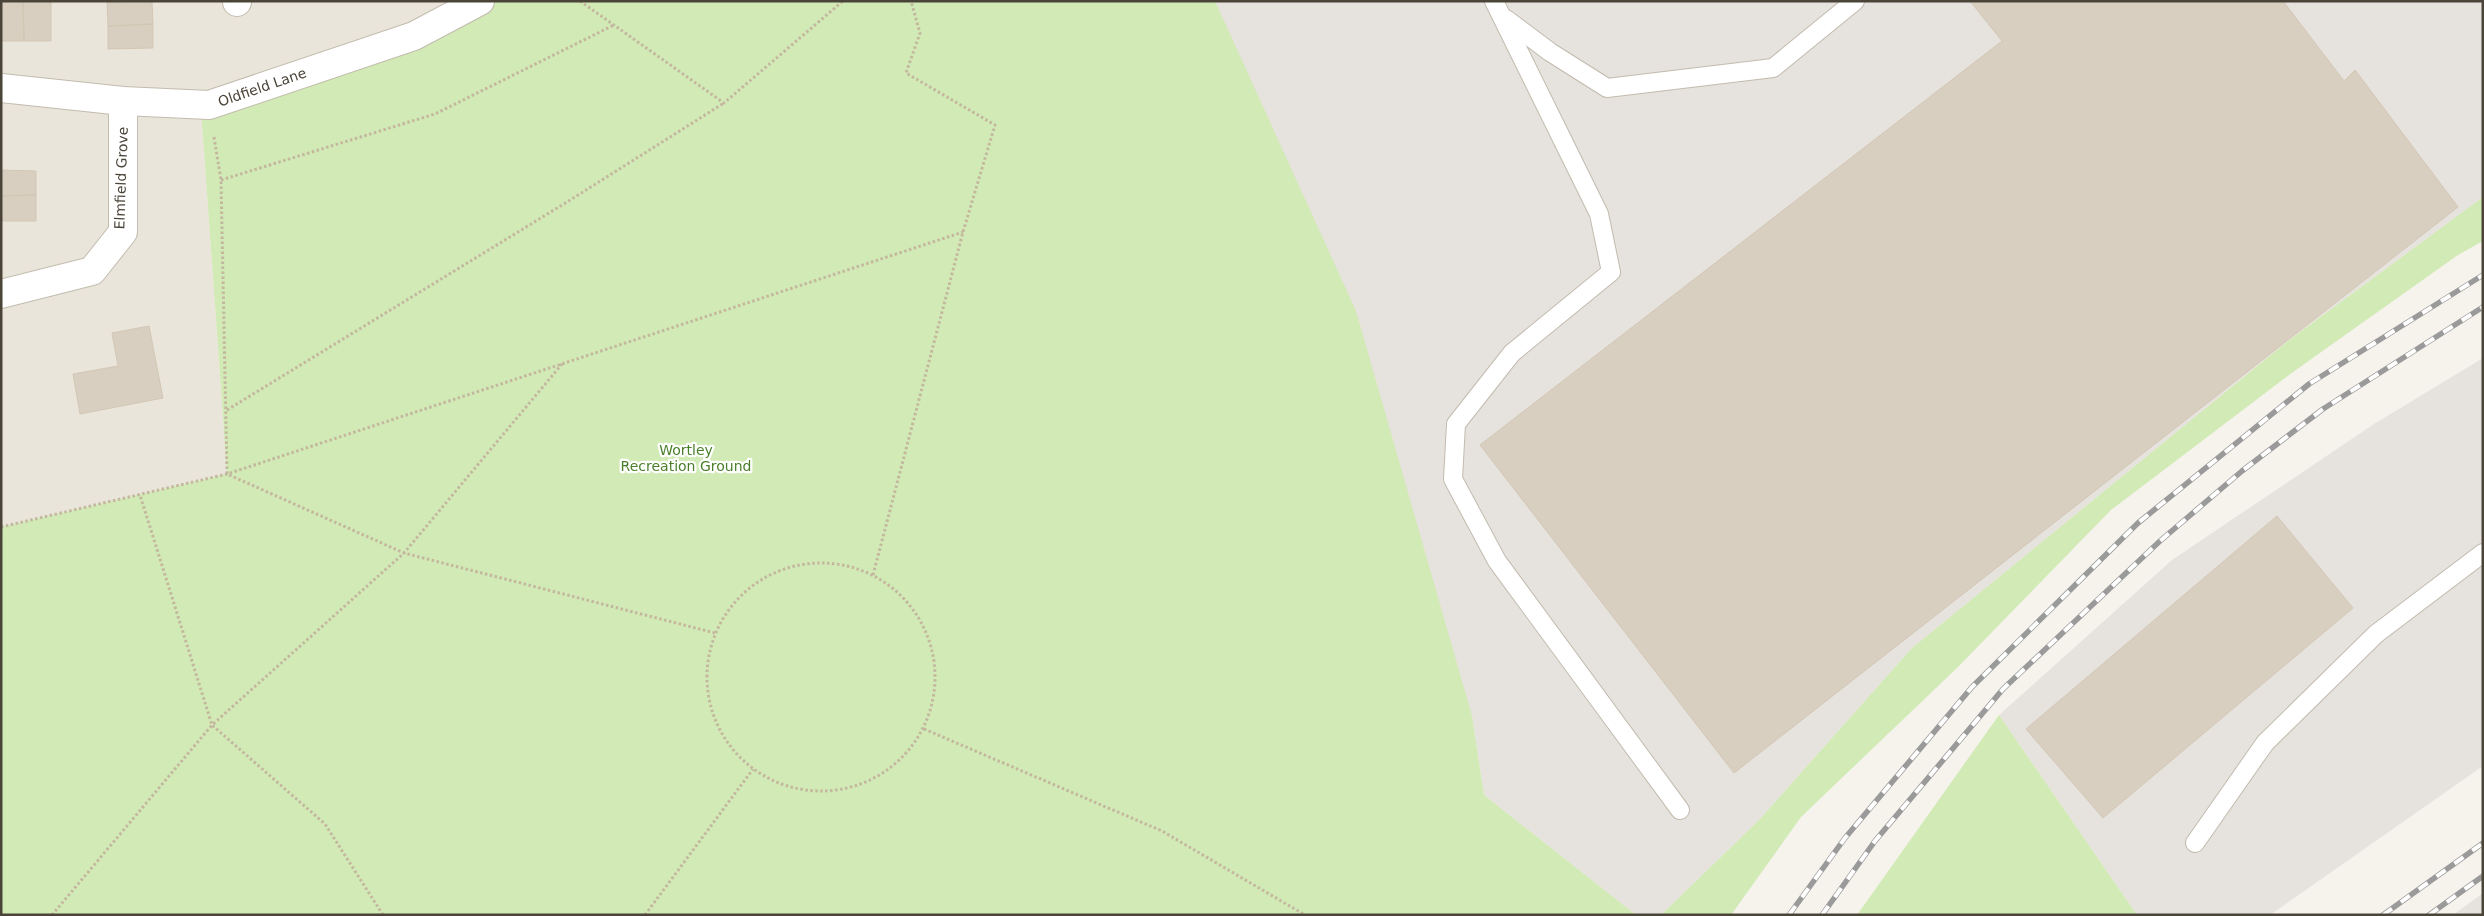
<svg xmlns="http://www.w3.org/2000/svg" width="2484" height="916" font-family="'DejaVu Sans',sans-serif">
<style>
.residential{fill:#eae5da}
.industrial{fill:#e6e2dd}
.green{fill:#d2eab5}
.building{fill:#d8cfc1;stroke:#d3c7b4}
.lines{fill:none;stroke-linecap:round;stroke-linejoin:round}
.service-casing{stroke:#c2bbae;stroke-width:20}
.minor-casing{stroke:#c2bbae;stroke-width:30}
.tertiary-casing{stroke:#c2bbae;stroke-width:30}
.path{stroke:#c4b79f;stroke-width:3;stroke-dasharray:2.5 2.5;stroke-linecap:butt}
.service{stroke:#fff;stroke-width:18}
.minor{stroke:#fff;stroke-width:28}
.tertiary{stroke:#fff;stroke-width:28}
.rail-casing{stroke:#9a9a9a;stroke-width:5.5}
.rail{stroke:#fff;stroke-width:4;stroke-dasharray:11;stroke-linecap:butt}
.labels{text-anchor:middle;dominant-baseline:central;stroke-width:4.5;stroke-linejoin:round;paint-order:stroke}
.street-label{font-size:14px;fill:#4b4439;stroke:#fff}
.park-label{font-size:14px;fill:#4a7f2a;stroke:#fff}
</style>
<rect width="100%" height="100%" fill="#f6f3ec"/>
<path class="residential" d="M1,1H464L201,109L227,474L1,527Z"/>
<path class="industrial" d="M1215,1H2483V197L2288,341L1912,648L1759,820L1661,915H1636L1484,795L1472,716Z
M2483,358V766L2270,915H2137L1999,715L2172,560L2374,424Z
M2483,893V915H2453Z"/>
<path class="green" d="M464,1H1215L1356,311L1472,716L1484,795L1636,915H1V527L227,474L201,109Z
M2483,197V241L2458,255L2293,372L2111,510L1958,667L1801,817L1731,915H1661L1759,820L1912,648L2288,341Z
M1999,715L2137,915H1857Z"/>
<path class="building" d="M1,1H23L24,41H1Z
M23,1H51V41H24Z
M152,1L153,24L108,26L107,2Z
M1970,1H2283L2344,81L2355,70L2458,207L1734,773L1480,445L2002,41Z
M153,24V48L108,49V26Z
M1,170L36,171V195L1,196Z
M36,195V221H1V196Z
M149,326L163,398L80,414L73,374L118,366L112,333Z
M2277,516L2353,608L2103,818L2026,729Z"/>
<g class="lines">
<g class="service-casing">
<path id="service" d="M1494,1L1599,214L1611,272L1512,353L1456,424L1453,479L1497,561L1680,810
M1506,19L1550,52L1607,88L1773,68L1855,1
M2195,843L2265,743L2376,634L2483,553"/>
</g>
<g class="minor-casing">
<path id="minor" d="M237,1V2
M1,294L92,271L123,232V101"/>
</g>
<g class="tertiary-casing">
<path id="tertiary" d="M1,88L123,101L209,105L414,36L480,1"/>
</g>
<path class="path" d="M580,1L724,103L843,1
M214,137L221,180L227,474L404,553L715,633
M221,180L435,114L614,25
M227,410L567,202L724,103
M1,527L227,474L963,232
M707 677a114 114 0 1 1 228 0a114 114 0 1 1-228 0Z
M873,575L963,232L995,125L906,73L920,33L911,1
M924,729L1162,831L1305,915
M52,915L212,725L140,495
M383,915L325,824L212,725L404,553L562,364
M645,915L753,769"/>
<use href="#service" class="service"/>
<use href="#minor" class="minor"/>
<use href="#tertiary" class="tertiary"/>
<g class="rail-casing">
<path id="rail" d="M1789,915L1845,838L1972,687L2138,523L2309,384L2483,275
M1822,915L1875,841L2003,689L2160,541L2242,471L2323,409L2483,307
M2383,915L2483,843
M2429,915L2483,876"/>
</g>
<use href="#rail" class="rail"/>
</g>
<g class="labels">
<g class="street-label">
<text transform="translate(262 87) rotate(-19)">Oldfield Lane</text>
<text transform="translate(121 178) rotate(-88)">Elmfield Grove</text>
</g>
<g class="park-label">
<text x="686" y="450">Wortley<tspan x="686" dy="16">Recreation Ground</tspan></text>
</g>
</g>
<rect width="2484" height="916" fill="none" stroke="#4b4439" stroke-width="5"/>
</svg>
